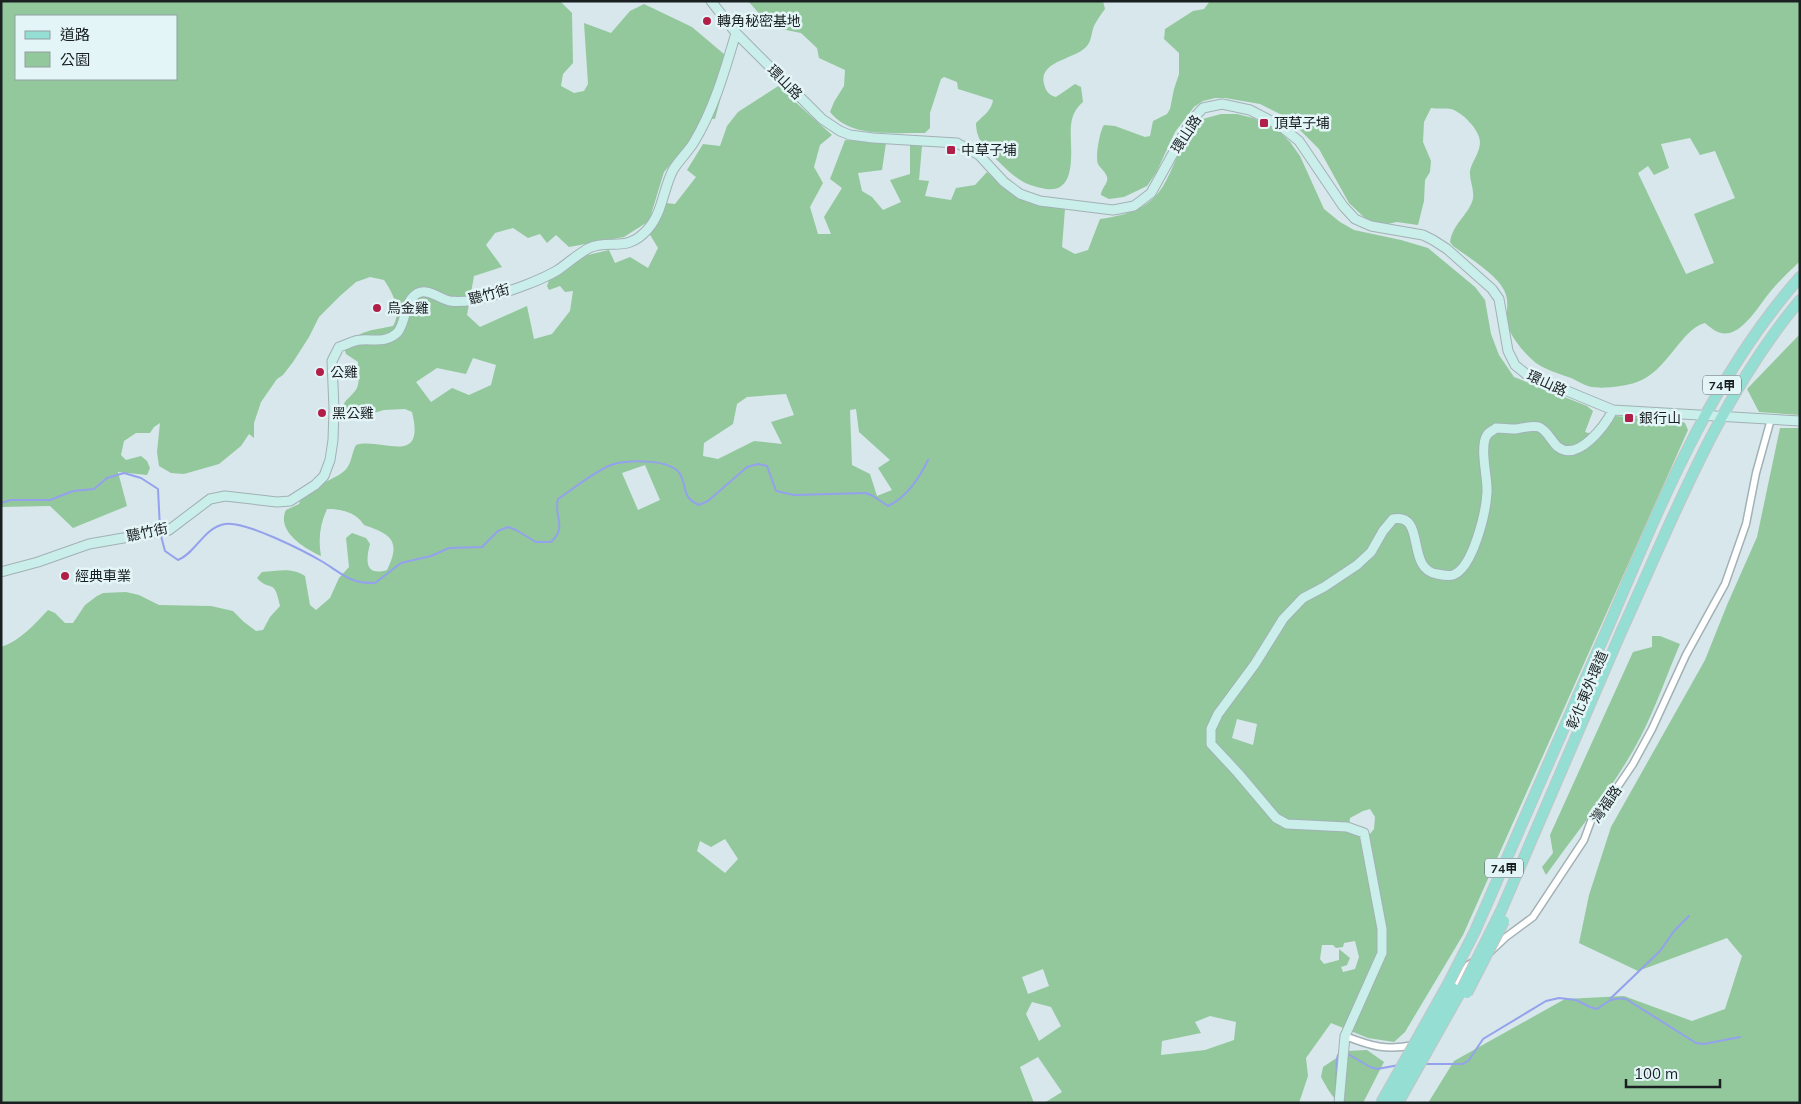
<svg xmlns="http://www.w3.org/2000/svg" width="1801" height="1104" font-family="Mulish,'Noto Sans TC',sans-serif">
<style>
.green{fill:#93c89c;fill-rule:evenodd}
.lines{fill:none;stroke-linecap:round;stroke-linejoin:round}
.stream{stroke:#94a1ec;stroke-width:2}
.street-casing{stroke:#a2b1b4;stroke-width:9}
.secondary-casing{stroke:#a2b1b4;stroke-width:11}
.primary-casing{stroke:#c3c5c5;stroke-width:12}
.street{stroke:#fff;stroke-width:6}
.secondary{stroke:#caeee9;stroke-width:9}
.primary{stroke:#94ded3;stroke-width:10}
.primary-bridge-casing{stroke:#c3c5c5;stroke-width:12;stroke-linecap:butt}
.primary-bridge{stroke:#94ded3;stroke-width:10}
.poi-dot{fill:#b11e48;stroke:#e4f5f8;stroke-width:2}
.labels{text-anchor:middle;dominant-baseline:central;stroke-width:5;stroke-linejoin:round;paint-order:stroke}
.shield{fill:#e4f5f8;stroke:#576062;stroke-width:1}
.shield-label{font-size:12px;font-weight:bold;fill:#1a2021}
.poi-label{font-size:14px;fill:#1a2021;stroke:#e4f5f8;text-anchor:start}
.street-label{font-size:14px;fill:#1a2021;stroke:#e4f5f8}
</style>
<rect width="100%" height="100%" fill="#d7e7eb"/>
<path class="green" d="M1,1H560L572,13L573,63L563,74L561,86L574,93L584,91L588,84L584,23L611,33L630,11L644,4L692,27L731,60L715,119L702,118L694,138L664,172L649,221L624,237L569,247L556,235L547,243L540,234L528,238L513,228L495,233L486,245L502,267L474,276L467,315L480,327L527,306L534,339L552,334L570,311L573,291L565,292L560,286L549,290L547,286L551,274L575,258L609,250L615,263L630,257L648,268L658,248L649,233L666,203L675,204L696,177L687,170L703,144L720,146L727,126L738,112L783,83L793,100L832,135L820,145L814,167L823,183L810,207L818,234H831L824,217L842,188L830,179L845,140L886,143L882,170L858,173L862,191L872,197L883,210L901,202L890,180L910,174V145L922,146L919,180L929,181L925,196L951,200L956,188L975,185L987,172L1011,194L1065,209L1062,247L1075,254L1088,250L1100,219C1122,216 1145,210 1159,192C1170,178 1175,158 1184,143C1188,135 1194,127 1199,120L1221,114H1237L1253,118L1279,131L1290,142L1300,156L1324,209L1340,222L1354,230L1401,240L1428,248L1475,287L1485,300L1491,334L1499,355L1514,377L1587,406L1593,411L1585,432L1595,435L1615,416L1677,420L1685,423L1688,430L1463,935L1405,1032L1394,1042L1368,1038L1331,1023L1306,1058L1308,1076L1299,1103H1044L1062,1092L1038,1057L1020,1067L1034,1103H1V647C20,641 35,624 48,610L55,613L65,623H73L85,605L97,596L103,593L126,592L139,595L159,605L211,606L233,611L244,622L256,631L263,630L270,617L280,606C274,576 270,593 257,578L262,572C277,571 292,567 305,576L310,605L316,610L330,598L339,578L349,567L346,538L352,533L366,538L370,544C366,559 364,577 387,570C402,540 390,534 364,525C356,512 341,509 327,509C320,524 318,539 321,556C304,548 276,531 286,510L299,504L304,490C315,486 341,477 347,468C352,461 352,452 356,445C381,437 426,468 412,412L405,409L384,410L357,418L345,414L343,407C345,399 350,398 355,391C361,384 358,370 358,362L346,354L344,347C361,329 371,331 393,326C402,311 393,293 384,280L370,277L356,282L340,296L319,317L309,337L293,362L283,375L277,379L261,402L254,423V438L249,434L241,446L219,464L184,474L171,473L159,466L157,452L160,423L154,427L150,433H136L124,441L121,455L126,460L141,456L147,461L150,468L147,475L118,472L127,506L73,528L50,506L1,507ZM16,16H176V79H16ZM473,358L496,365L491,385L469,395L452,388L431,402L416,382L437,368L466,374ZM786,394L794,415L771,422L782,444L754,441L718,459L703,456L704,443L733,424L737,404L747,397ZM856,409L859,432L890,460L878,468L892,490L877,496L870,474L852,465L850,410ZM645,465L660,500L638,510L622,473ZM1237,719L1257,724L1253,745L1232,738ZM1370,809L1375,817L1374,829L1370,834L1349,827L1350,818L1363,811ZM725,839L738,859L725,873L697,851L700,841L711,847ZM1355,941L1359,957L1355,969L1343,972L1341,967L1347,965L1350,958L1339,949V960L1324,964L1320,959L1322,945H1333L1336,948L1343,947L1344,943ZM1043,969L1049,986L1028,994L1022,977ZM1032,1002L1051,1007L1061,1026L1039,1041L1026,1014ZM1210,1016L1236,1022L1234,1040L1205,1050L1161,1055L1162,1041L1201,1033L1195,1022Z
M748,1H1103L1105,9C1101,14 1097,20 1094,26C1091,33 1092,41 1086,47C1074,60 1035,61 1045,87C1046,92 1051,96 1056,97L1075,84L1081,87L1083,102C1076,108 1072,115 1071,125C1069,144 1080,194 1046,189C1023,185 1014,177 998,161C986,150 976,140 976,123C983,116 992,110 993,100L958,89L957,82L944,77L941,79L930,113V128L925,133C895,132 851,139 830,112L834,102L844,86L845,70L819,58L817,48L801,33L776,28L764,19Z
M1210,1H1800V261C1790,271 1779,281 1770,292C1760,304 1745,330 1729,333C1719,335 1712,329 1705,323C1681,329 1667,372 1637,382C1626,386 1604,389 1592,387C1585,386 1578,381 1571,378C1560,374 1546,370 1536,363C1526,355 1513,340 1508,327C1504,314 1511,304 1504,290C1496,274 1468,257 1453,246L1450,242C1453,224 1466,217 1472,202C1476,192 1469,181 1470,171C1472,161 1480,153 1480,142C1480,130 1462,112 1451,109C1445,108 1437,109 1431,108L1424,122L1423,142L1431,161L1430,172L1425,180L1424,201L1418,225L1397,222L1382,225L1368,221L1349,203L1319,149L1298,128L1282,115L1260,104L1225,98H1215L1203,101L1194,107L1175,132L1156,173L1147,186L1124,197L1109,199L1101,195C1101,188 1109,183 1107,177C1106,172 1100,168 1098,164C1095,157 1100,130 1104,125L1115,126L1145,137L1150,136L1153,121L1167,114L1170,109L1174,89L1179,74V53L1164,39L1165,29L1193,11L1204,9ZM1690,138L1700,155L1715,151L1735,198L1694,214L1714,263L1686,274L1638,173L1648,166L1654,175L1669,168L1661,144Z
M1800,334V415L1759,412L1747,389Z
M1780,428H1800V1103H1428L1454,1061L1565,999L1624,996L1692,1021L1725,1009L1742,956L1727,938L1638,971L1579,943L1589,895L1611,827L1705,660L1727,605L1757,537Z
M1652,636H1660L1680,644C1667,674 1656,707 1641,736C1615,786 1578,830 1546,875L1542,867L1553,853L1550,835L1633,652L1652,647Z
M1367,1050L1384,1062L1363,1103C1334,1103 1335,1102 1321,1077L1323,1067L1347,1051Z"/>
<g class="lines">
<path class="stream" d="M1,503L11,500H50L73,491L94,489L107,478L124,473L141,478L158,489L160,529
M161,536L165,551L178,560C197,552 203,528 225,524C244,520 306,552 323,562C333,568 345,578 356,581C362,583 369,583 375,583L401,563L431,556L449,548L482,547L498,531L508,527L516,530L536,542H551C568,526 553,516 558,499C573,489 595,471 611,465C626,460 670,458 680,474C688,488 681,497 699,505L708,501L747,467L758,464L767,466L776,491L794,495L866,493L873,496L888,506C906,498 920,477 928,460
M1610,999L1660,951L1674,931L1689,916
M1346,1054H1348L1370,1067L1377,1069L1399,1065
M1424,1064H1463L1469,1060L1483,1039L1546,1001L1559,998L1576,1000L1590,1007L1597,1009C1608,1001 1613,997 1626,999L1696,1043L1704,1044L1740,1037
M1336,1090L1337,1059L1338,1055H1341"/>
<g class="street-casing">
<path id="street" d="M1490,952L1506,937L1533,917L1584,840L1591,821L1612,795L1633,764L1652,729L1686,655L1725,584L1746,524L1756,473L1771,419
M1452,990L1468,965L1475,961
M1345,1036C1371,1046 1386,1051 1414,1045"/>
</g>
<g class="secondary-casing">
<path id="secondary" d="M711,1L736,33L822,119L840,131L850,135L873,138L957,143L979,155L1004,182L1020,194L1040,201L1113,210L1134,206L1151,193L1191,121L1203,108L1222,104L1250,110L1279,125L1299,141L1343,206L1355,219L1371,226L1423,235L1433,240L1447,249L1492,289L1499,299L1508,351L1515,365L1526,374L1613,410L1800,421
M1,572L38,562L89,544L169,530L210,499L225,496L277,502L290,501L301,494L315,485L324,476L330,460L333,440L334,409L332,361L339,347C346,345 354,340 361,340C374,339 386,343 397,333C407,322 403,301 418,293C428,288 440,299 450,301C465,303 480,299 495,295C514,290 541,280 558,270C568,263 578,254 589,248C611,238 626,254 648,229C663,212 663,189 673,170C679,160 688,152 694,142C714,109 725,70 736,33
M1339,1103L1345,1036L1382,953V929L1364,833L1347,827L1287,824L1276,818L1238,773L1211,744V729L1218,714L1255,664L1283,619L1303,598L1324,587L1357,565L1371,552L1383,531L1393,519C1427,513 1405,569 1437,574C1442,575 1449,576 1453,575C1473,568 1486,512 1487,492C1488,478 1479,447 1487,435C1489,432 1494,430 1496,428C1502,428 1509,429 1516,429C1523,428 1532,425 1539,427C1548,431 1551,441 1558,447C1578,462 1605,426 1613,410"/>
</g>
<g class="primary-casing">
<path id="primary" d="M1609,625C1661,503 1711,378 1800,277
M1622,630C1674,516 1719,397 1800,300"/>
</g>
<use href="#street" class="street"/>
<use href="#secondary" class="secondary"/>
<use href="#primary" class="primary"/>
<g class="primary-bridge-casing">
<path id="primary-bridge" d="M1467,993L1504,921
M1389,1102L1453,988
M1381,1103L1448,984L1475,931L1609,625
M1398,1103L1461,991L1501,911L1622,630"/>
</g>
<use href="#primary-bridge" class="primary-bridge"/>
</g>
<g class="poi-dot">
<circle cx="707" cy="21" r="5"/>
<rect x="1259" y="118" width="10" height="10" rx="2.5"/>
<rect x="946" y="145" width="10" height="10" rx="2.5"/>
<circle cx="377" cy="308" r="5"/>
<circle cx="320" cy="372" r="5"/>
<circle cx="322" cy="413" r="5"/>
<rect x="1624" y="413" width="10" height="10" rx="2.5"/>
<circle cx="65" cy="576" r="5"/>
</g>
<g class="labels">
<g class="shield">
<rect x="1703" y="375.5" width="38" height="19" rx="4"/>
<rect x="1485" y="858.5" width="38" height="19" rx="4"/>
</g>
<g class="shield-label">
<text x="1722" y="385">74甲</text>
<text x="1504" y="868">74甲</text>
</g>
<g class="poi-label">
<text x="717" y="21">轉角秘密基地</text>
<text x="1274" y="123">頂草子埔</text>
<text x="961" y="150">中草子埔</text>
<text x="387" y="308">烏金雞</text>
<text x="330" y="372">公雞</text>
<text x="332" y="413">黑公雞</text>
<text x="1639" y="418">銀行山</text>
<text x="75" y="576">經典車業</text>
</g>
<g class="street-label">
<text transform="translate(785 82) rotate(45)">環山路</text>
<text transform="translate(1186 134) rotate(-57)">環山路</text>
<text transform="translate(489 294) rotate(-15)">聽竹街</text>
<text transform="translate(1547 383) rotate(25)">環山路</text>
<text transform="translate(147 532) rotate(-12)">聽竹街</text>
<text transform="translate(1587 690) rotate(-67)">彰化東外環道</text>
<text transform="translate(1606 804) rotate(-55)">灣福路</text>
</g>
</g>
<rect width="1801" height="1104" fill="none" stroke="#1a2021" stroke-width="5"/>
<rect x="15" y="15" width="162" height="65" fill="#e4f5f8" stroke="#93a0a2"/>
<rect x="25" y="31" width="25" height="8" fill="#94ded3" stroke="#93a0a2"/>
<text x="60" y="40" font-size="15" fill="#1a2021">道路</text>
<rect x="25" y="52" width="25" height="15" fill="#93c89c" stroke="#93a0a2"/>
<text x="60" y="65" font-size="15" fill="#1a2021">公園</text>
<path d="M1626 1079v8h94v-8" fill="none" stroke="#1a2021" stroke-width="2.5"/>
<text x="1634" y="1079" font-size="15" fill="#1a2021" stroke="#e4f5f8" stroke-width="4" paint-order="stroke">100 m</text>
</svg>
